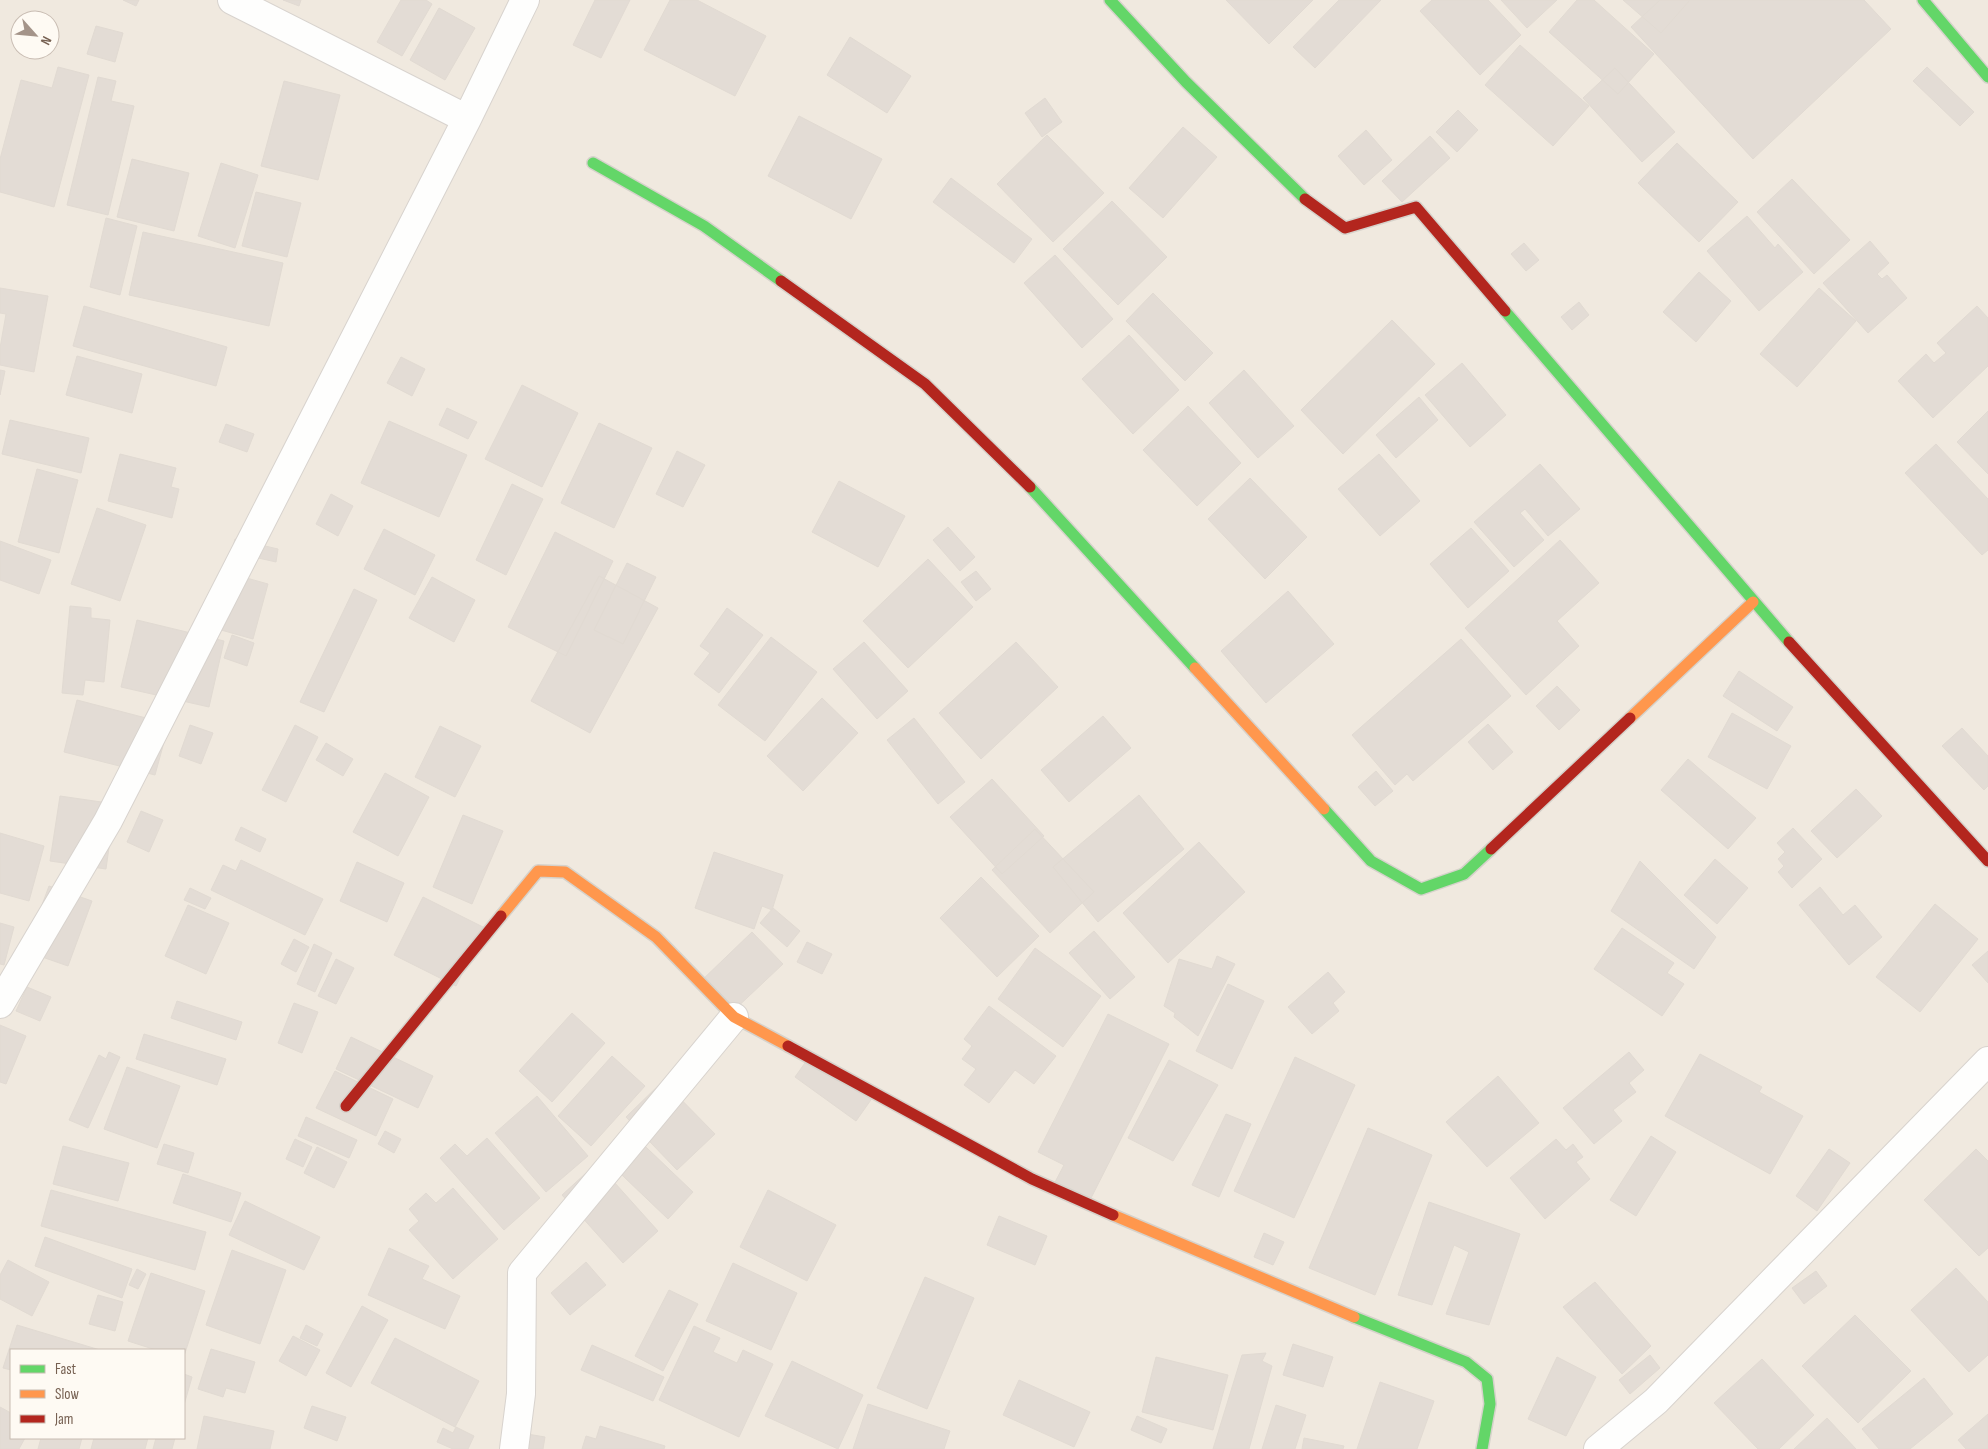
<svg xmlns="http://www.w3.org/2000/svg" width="1988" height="1449" font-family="'Sofia Sans Condensed',sans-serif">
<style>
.residential{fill:#f0e9df;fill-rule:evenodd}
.building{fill:#e3dcd5;stroke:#e1dad2}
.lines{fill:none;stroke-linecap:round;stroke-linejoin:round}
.street-casing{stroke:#d8d3ce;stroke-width:30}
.fast-casing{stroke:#d6d2cb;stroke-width:14}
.slow-casing{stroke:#d6d2cb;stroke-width:14}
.jam-casing{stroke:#d6d2cb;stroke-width:14}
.street{stroke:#fefefd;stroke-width:28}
.fast{stroke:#63d668;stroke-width:11}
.slow{stroke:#ff974d;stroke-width:11}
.jam{stroke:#b3261e;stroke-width:11}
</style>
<rect width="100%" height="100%" fill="#f8f6f0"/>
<path class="residential" d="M0,0H1988V1449H0ZM20,20H50V50H20ZM11,1350H184V1438H11Z"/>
<path class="building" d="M123,0H139L136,6Z
M283,0H301L299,6Z
M401,0H426L432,4L402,56L377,42Z
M595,0H630L601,58L573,45Z
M670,0H697L766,36L735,96L644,50Z
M1226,0H1313L1269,44Z
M1339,0H1381L1315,68L1293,47Z
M1432,0H1488L1521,35L1480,75L1420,11Z
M1501,0H1557L1527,28Z
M1577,0H1594L1654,54L1618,94L1549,32Z
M1623,0H1690L1661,33Z
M1660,0H1864L1891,29L1753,159L1631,27Z
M439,8L475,28L445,80L410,60Z
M96,26L123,33L115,62L87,54Z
M850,37L911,76L887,113L827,75Z
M1520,45L1589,106L1553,146L1485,85Z
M58,67L89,75L54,207L0,192V159L21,80L52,88Z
M1927,67L1974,112L1960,126L1913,81Z
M1615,68L1675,132L1642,162L1583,98Z
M98,77L116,81L111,101L134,106L108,215L67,205Z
M284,81L340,95L318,180L261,166Z
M1045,98L1062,122L1042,137L1025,113Z
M1458,110L1478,130L1457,152L1436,132Z
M799,116L882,159L851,219L768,176Z
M1183,127L1217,157L1163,218L1129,188Z
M1366,130L1392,160L1364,185L1338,156Z
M1047,135L1104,193L1053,242L997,184Z
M1430,136L1450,158L1402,202L1382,181Z
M1677,143L1738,202L1699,242L1638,183Z
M132,159L189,173L174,231L117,217Z
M221,163L258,175L235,248L198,236Z
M951,178L1032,239L1014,263L933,202Z
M1792,179L1850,240L1814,274L1757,212Z
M256,192L301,203L287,257L242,246Z
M1112,201L1167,257L1118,305L1063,249Z
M1747,216L1775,248L1778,244L1803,272L1759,311L1707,251Z
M106,218L137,226L120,295L90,287Z
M143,232L283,263L269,326L129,295Z
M1870,241L1889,263L1877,274L1882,279L1887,275L1907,298L1868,333L1823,283Z
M1524,243L1539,260L1526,271L1511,254Z
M1055,255L1113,319L1082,348L1024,283Z
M1699,272L1731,301L1696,342L1663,312Z
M0,288L48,296L34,372L0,365V348L6,314L0,313Z
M1819,288L1856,321L1797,387L1760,354Z
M1153,293L1213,353L1185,381L1126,321Z
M1579,302L1589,315L1572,330L1561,317Z
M84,306L227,347L216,386L73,346Z
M1977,306L1988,318V366L1933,418L1898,381L1926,354L1934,363L1946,353L1937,343Z
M1392,320L1435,364L1343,454L1301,410Z
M1129,335L1179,390L1133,434L1082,379Z
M77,356L142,374L132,413L66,395Z
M401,357L425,369L412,396L387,383Z
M1462,363L1506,415L1470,447L1425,395Z
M0,370L5,371L0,395Z
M1244,370L1294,426L1258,458L1209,403Z
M522,385L578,413L542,487L485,459Z
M1419,397L1438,420L1396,458L1376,435Z
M1188,406L1241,463L1197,506L1143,450Z
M447,408L477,422L468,439L439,425Z
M1988,411V474L1957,442Z
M10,420L89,438L81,473L2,454Z
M389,421L467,455L439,517L361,483Z
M599,423L652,448L614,528L561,503Z
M226,424L254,434L247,452L219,442Z
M1936,444L1988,499V550L1982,555L1905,473Z
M677,451L705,465L683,507L656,494Z
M120,454L176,468L171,487L179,489L172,518L108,501Z
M1379,454L1420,501L1380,536L1338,489Z
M1540,464L1580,509L1548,536L1525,509L1520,513L1544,540L1514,567L1474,522Z
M37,469L78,480L59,553L18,542Z
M1250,478L1307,537L1265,579L1208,519Z
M839,481L905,516L878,567L812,532Z
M512,484L543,499L506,575L476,560Z
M331,494L353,506L338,536L316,524Z
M97,508L146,525L120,601L71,584Z
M948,527L975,557L960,571L933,540Z
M1471,528L1509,571L1468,608L1430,564Z
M384,529L435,555L415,595L364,569Z
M555,532L613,561L566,656L508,627Z
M235,539L278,549L276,562L232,552Z
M1560,540L1599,583L1557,621L1579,646L1526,695L1465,628Z
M0,541L51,560L39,594L0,580Z
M928,559L973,607L908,668L863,621Z
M627,563L656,577L623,644L594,630Z
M976,571L991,589L976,601L961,582Z
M236,575L268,584L253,639L221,630Z
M599,576L658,608L590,733L531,701Z
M432,577L475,600L454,642L409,618Z
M354,589L377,600L324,712L300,702Z
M1288,591L1334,644L1266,703L1221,651Z
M70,606L91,608V618L110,620L104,682L85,680L83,695L62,693Z
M727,608L763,635L719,693L694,674L710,653L700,646Z
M137,620L224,641L209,707L121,687Z
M232,635L254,643L247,666L224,658Z
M771,637L817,672L765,741L718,705Z
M1461,639L1511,696L1413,781L1407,774L1395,785L1352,735Z
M864,642L908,691L877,719L833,669Z
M1016,642L1058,687L981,759L939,713Z
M1739,671L1793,707L1777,731L1723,696Z
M1557,686L1580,710L1559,730L1536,706Z
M822,698L858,733L803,791L767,756Z
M77,700L169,724L155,775L64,752Z
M1732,713L1791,746L1767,789L1708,757Z
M1103,716L1131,748L1069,802L1041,770Z
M914,718L965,782L938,804L887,740Z
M1488,724L1513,752L1493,770L1468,742Z
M190,725L213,733L201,764L179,756Z
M295,725L318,737L286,802L262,790Z
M440,726L481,746L455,797L415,777Z
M1962,728L1988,756V786L1984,790L1942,746Z
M326,743L353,759L343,776L316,760Z
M1688,759L1756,818L1728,849L1661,790Z
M1376,771L1393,791L1375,806L1358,787Z
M385,773L429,797L398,856L353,832Z
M992,779L1044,836L1002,874L950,817Z
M1856,789L1882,816L1837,858L1811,831Z
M1139,795L1184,849L1098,922L1053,867Z
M60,796L115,804L106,869L50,861Z
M141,811L163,820L149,852L127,842Z
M463,815L503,831L472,904L433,887Z
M241,827L266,839L260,852L235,840Z
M1793,828L1822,859L1792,888L1778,872L1784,866L1778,859L1785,852L1777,843Z
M1035,829L1094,892L1050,933L992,870Z
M0,833L44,846L29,901L0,893Z
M1199,842L1245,892L1168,963L1123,913Z
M714,852L783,875L772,910L762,906L754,929L695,908Z
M1715,859L1748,888L1717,924L1684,895Z
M241,860L323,899L305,935L211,890L223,865L236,871Z
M1640,861L1716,937L1694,969L1611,911Z
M357,862L404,883L387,922L340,901Z
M981,877L1039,936L997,977L940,918Z
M49,886L92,901L68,966L25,951Z
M1820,887L1843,915L1855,905L1882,937L1849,965L1799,905Z
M190,888L211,898L205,909L184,900Z
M423,897L485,928L456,986L394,955Z
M1935,904L1978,939L1920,1012L1876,977Z
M188,905L229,923L206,974L165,956Z
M773,908L800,931L787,947L760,923Z
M0,923L14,927L4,965L0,964Z
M1622,928L1674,963L1667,973L1684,984L1662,1016L1594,969Z
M1094,931L1135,977L1110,999L1069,953Z
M752,932L783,964L730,1014L699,983Z
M294,939L309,947L296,972L281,964Z
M807,942L832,954L822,974L797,962Z
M314,944L332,953L315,992L297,984Z
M1035,948L1101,996L1063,1047L998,999Z
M1988,951V983L1972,965Z
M1217,956L1235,964L1198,1036L1174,1017L1175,1013L1164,1006L1179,959L1212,969Z
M336,959L354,968L336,1004L318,996Z
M1328,972L1345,992L1333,1003L1339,1011L1312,1034L1288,1007Z
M1228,984L1264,1001L1232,1069L1196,1051Z
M27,987L51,997L40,1021L16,1011Z
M177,1001L242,1022L236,1040L171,1018Z
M294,1003L318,1012L302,1053L278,1043Z
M989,1006L1056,1056L1034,1084L1015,1070L989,1103L964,1085L976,1069L962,1059L972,1046L964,1039Z
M572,1013L605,1043L552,1102L519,1071Z
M1108,1014L1169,1044L1088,1204L1053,1186L1064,1165L1038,1152Z
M0,1025L26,1036L6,1084L0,1082Z
M144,1034L226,1059L217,1085L136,1059Z
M351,1037L433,1076L418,1108L336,1069Z
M109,1052L120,1057L88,1128L69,1120L99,1055L106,1059Z
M1629,1052L1644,1070L1629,1083L1636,1092L1613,1110L1622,1121L1594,1144L1563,1108Z
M812,1053L873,1097L856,1121L795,1077Z
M1700,1054L1762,1087L1759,1092L1803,1116L1770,1174L1665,1116Z
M612,1056L645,1086L591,1146L558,1116Z
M1295,1057L1355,1085L1294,1218L1234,1191Z
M1169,1060L1218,1085L1173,1161L1128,1138Z
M127,1067L180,1086L157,1148L104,1129Z
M335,1071L393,1099L376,1136L316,1108Z
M1498,1076L1539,1123L1487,1167L1446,1122Z
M663,1081L715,1134L677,1170L626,1117Z
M537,1096L588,1156L546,1192L495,1133Z
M1226,1114L1251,1124L1219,1197L1192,1185Z
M306,1117L357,1140L349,1158L298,1136Z
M626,1128L693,1192L668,1219L601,1155Z
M1368,1128L1432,1155L1375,1295L1309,1268Z
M385,1131L401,1139L394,1153L378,1144Z
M1651,1136L1676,1152L1636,1216L1610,1200Z
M487,1138L540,1198L504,1230L440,1158L455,1144L467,1156Z
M295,1139L312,1147L303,1167L286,1159Z
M1556,1139L1566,1150L1573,1144L1583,1157L1576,1162L1590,1179L1545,1219L1510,1178Z
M164,1144L194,1153L188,1173L157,1164Z
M63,1146L129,1163L118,1201L53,1184Z
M317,1147L347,1162L334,1188L304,1173Z
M1829,1149L1850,1163L1817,1211L1796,1196Z
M1976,1149L1988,1161V1248L1979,1256L1924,1200Z
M597,1163L658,1231L623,1263L562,1195Z
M183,1174L241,1193L231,1222L173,1203Z
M453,1188L498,1239L453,1279L409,1230L419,1221L409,1209L426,1193L436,1203Z
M51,1190L206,1232L195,1270L41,1226Z
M768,1190L836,1225L807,1281L740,1247Z
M245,1201L320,1237L304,1270L229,1235Z
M1429,1202L1520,1234L1489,1325L1446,1314L1469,1252L1454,1245L1432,1305L1398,1295Z
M999,1216L1047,1236L1035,1265L987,1245Z
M1264,1233L1284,1242L1273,1265L1254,1257Z
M45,1237L132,1269L122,1298L35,1266Z
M389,1248L429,1266L422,1279L460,1296L445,1329L368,1295Z
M232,1250L286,1270L260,1344L206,1325Z
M8,1260L49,1282L32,1316L0,1299V1275Z
M586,1262L606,1285L570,1315L551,1293Z
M733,1263L797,1293L771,1350L706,1321Z
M1956,1268L1988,1302V1355L1969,1372L1911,1310Z
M137,1269L146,1274L138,1289L129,1285Z
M1816,1271L1827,1286L1804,1304L1792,1288Z
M151,1273L205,1291L184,1356V1350H156L128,1341Z
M925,1277L974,1298L927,1409L877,1388Z
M1595,1282L1651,1346L1622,1374L1563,1307Z
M669,1290L698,1304L663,1371L635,1356Z
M98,1295L123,1302L115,1331L89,1324Z
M362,1306L388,1320L351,1387L326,1373Z
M1855,1315L1911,1371L1858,1423L1802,1366Z
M17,1325L100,1350H11V1370L3,1368Z
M306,1325L323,1334L317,1346L300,1338Z
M694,1326L720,1338L713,1352L737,1363L743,1350L773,1364L739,1437L659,1400Z
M293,1336L320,1350L306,1376L279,1361Z
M395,1338L479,1381L455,1427L371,1383Z
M1293,1344L1333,1357L1323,1387L1283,1375Z
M592,1345L664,1377L653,1401L581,1370Z
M211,1349L255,1362L245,1393L226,1388L223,1397L198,1389Z
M1266,1353L1262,1361L1272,1366L1249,1449H1213L1242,1355Z
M1650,1355L1660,1368L1630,1394L1619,1380Z
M1156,1357L1228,1375L1213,1430L1142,1412Z
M1557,1357L1596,1377L1566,1436L1528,1419Z
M1762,1359L1814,1415L1779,1449H1758L1714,1403Z
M792,1361L863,1395L838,1449L765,1416Z
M184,1374L192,1377L184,1405Z
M1924,1378L1953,1414L1910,1449H1879L1862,1429Z
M1019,1380L1090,1412L1074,1447L1003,1415Z
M1380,1382L1434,1401L1417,1449H1357Z
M868,1404L950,1431L944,1449H853Z
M1276,1405L1306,1415L1295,1449H1262Z
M312,1406L346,1417L337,1441L304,1428Z
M0,1407L11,1413V1438H25L19,1449H0Z
M1988,1414V1449H1966L1958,1440Z
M204,1416L274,1431L270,1449H197Z
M1137,1416L1167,1429L1161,1443L1131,1430Z
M1827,1418L1856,1449H1794Z
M600,1426L665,1446L664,1449H582L586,1436L596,1439Z
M456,1427L474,1436L468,1449H453L437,1442L443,1428L453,1433Z
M527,1434L545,1437L543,1449H524Z
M41,1438H82L79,1449H38Z
M94,1438H148L145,1449H91Z
M156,1438H175L172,1449H153Z
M1304,1438L1344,1446L1343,1449H1302Z"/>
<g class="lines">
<g class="street-casing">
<path id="street" d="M232,0L467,119
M0,1004L108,821L467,119L525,0
M514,1449L521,1394L522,1273L734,1017
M1598,1449L1656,1401L1988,1061"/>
</g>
<g class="fast-casing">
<path id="fast" d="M1110,0L1186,82L1305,199
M1923,0L1988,77
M593,163L704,226L781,281
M1505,311L1789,642
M1030,487L1195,668
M1324,809L1371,861L1421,889L1464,874L1491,849
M1354,1317L1466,1362L1487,1379L1490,1404L1482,1449"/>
</g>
<g class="slow-casing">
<path id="slow" d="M1195,668L1324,809
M1630,718L1753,602
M501,916L538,871L565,872L656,937L734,1017L788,1046
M1113,1215L1354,1317"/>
</g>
<g class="jam-casing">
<path id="jam" d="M1305,199L1345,228L1416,207L1505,311
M781,281L925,384L1030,487
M1789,642L1988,861
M1491,849L1630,718
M788,1046L1032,1179L1113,1215
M346,1106L501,916"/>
</g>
<use href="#street" class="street"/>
<use href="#fast" class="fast"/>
<use href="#slow" class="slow"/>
<use href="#jam" class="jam"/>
</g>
<rect x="10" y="1349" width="175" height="90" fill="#fefaf3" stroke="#c8bcb2"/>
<rect x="20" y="1365" width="25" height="8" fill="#63d668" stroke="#c8bcb2"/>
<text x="55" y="1374" font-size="15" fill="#766051">Fast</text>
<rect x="20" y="1390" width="25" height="8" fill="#ff974d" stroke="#c8bcb2"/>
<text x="55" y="1399" font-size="15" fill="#766051">Slow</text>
<rect x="20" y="1415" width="25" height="8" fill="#b3261e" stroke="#c8bcb2"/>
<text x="55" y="1424" font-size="15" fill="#766051">Jam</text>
<g transform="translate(35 35) rotate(117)"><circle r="24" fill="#fefaf3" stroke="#c8bcb2"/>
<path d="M0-4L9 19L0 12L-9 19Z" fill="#a49489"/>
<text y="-8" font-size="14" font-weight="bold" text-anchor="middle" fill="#766051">N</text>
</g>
</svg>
